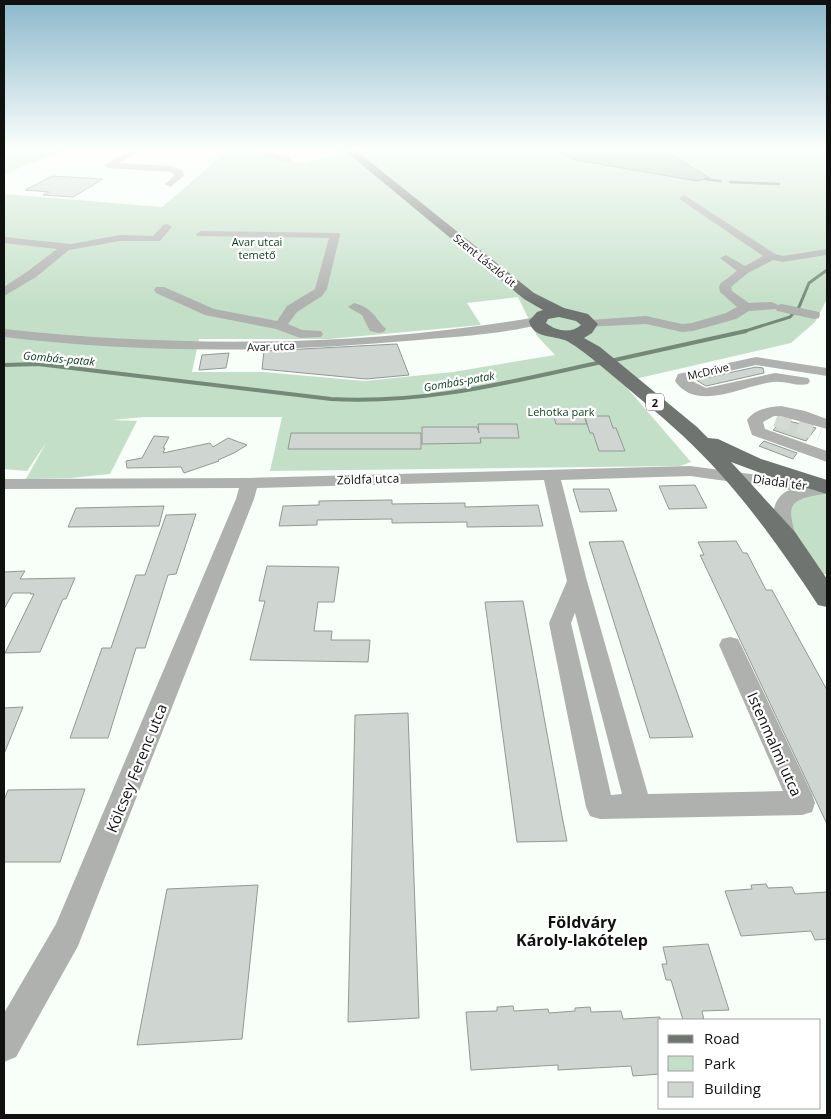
<svg xmlns="http://www.w3.org/2000/svg" width="831" height="1119" font-family="'Open Sans',sans-serif">
<style>
.green{fill:#c3dfc7;fill-rule:evenodd}
.water{fill:#9fbda3;stroke:#748977}
.lines{fill:none;stroke-linecap:round;stroke-linejoin:round}
.stream-far2{stroke:#748977;stroke-width:2.5}
.stream-far1{stroke:#748977;stroke-width:3}
.stream{stroke:#748977;stroke-width:4}
.building{fill:#cfd5d0;stroke:#939893}
.minor-tunnel{stroke:#d5dad5;stroke-width:15;stroke-dasharray:15 8;stroke-linecap:butt}
.minor{fill:#afb1af;fill-rule:evenodd}
.major{fill:#707470;fill-rule:evenodd}
.labels{text-anchor:middle;dominant-baseline:central;stroke-width:4.5;stroke-linejoin:round;paint-order:stroke}
.far-park-label{font-size:11px;fill:#0d3e1b;stroke:#fff}
.far-street-label{font-size:11px;fill:#0f110f;stroke:#fff}
.far-water-label{font-size:11px;font-style:italic;fill:#063a17;stroke:#fff}
.shield{fill:#fff;stroke:#575857;stroke-width:1}
.shield-label{font-size:11px;font-weight:bold;fill:#0f110f}
.street-label{font-size:12px;fill:#0f110f;stroke:#fff}
.near-street-label{font-size:15px;fill:#0f110f;stroke:#fff}
.near-neighbourhood-label{font-size:16px;font-weight:bold;fill:#0f110f;stroke:#fff}
</style>
<rect width="100%" height="100%" fill="#f8fef8"/>
<path class="green" d="M4,149H63L4,175Z
M346,149H552L556,152L611,166L697,181L710,177L662,149H827V299L815,322L791,343L622,382L691,462L680,466L270,471L282,417H144L112,420L137,421L110,474L70,478L26,479L46,443L27,471L4,469V194L162,207L229,150L305,163L347,150ZM518,297L537,336L555,355L453,372L365,381L263,372H192L199,339H329L481,325L467,303Z
M802,491H827V574L811,575L786,538L785,500Z"/>
<path class="water" d="M552,149H662L710,178L697,181L576,160Z"/>
<g class="lines">
<path class="stream-far2" d="M705,179L720,181
M730,182L779,184"/>
<path class="stream-far1" d="M742,332L790,317L799,307L809,283L827,270"/>
<path class="stream" d="M610,361L746,331
M4,365L38,364L331,399C428,404 509,382 602,362"/>
</g>
<path class="building" d="M52,176L103,179L73,197L43,195L49,192L25,190Z
M397,344L409,375L366,379L262,369L264,351Z
M229,353L226,368L199,370L202,355Z
M756,367L763,368L764,373L706,386L696,380Z
M552,411H582L587,424L585,416H609L613,428H616L625,451H599L593,433H590L587,424H556Z
M783,419L789,421L816,428L806,441L773,430Z
M478,424H517L519,438H480L481,443L422,444V427H477L479,433Z
M291,433H421V449H288Z
M154,436L169,437L163,448H165L163,453L210,443L213,447L228,438L247,445L234,453L218,460L219,461L184,473L181,467L127,468L126,461L142,458Z
M764,441L797,453L793,459L759,446Z
M695,485L707,508L669,509L659,486Z
M573,489H609L617,511L580,512Z
M392,500V504L465,503V507L538,505L543,526L467,527V522L392,523V519L317,520V525L279,526L283,506L319,505V501Z
M164,506L159,526L68,527L76,508Z
M196,514L176,574L168,575L145,648H136L108,738H70L102,648H111L136,575H145L166,515Z
M623,541L693,737L650,738L589,542Z
M736,541L743,553H747L766,590H772L827,690V824L700,555H704L698,542Z
M267,566L339,567L334,602H318L314,631H332L331,640H370L368,662L250,660L265,601H259Z
M25,571L20,579L75,578L66,599H63L40,652L5,653L34,594H30L31,593H13L4,609V572Z
M523,601L562,816L567,841L517,842L485,602Z
M23,707L4,754V708Z
M408,713L419,1018L348,1022L355,715Z
M85,789L60,862H4V800L8,790Z
M766,884L768,888L792,887L795,894L827,892V939L815,940L811,931L741,936L725,891L752,889L751,885Z
M258,885L242,1039L137,1045L167,889Z
M708,944L729,1010L702,1011L704,1020H683L671,980H666L662,964H667L663,947Z
M513,1006L514,1011L548,1009L549,1013L575,1011V1008L590,1007L591,1012L621,1011L623,1019L660,1017V1074L633,1076L631,1066L558,1070V1065L471,1070L466,1012L497,1011V1007Z"/>
<g class="lines">
<path class="minor-tunnel" d="M776,419L820,434"/>
<path class="minor" d="M134,149H144L119,163L171,166L182,170L184,176L170,187L165,184L175,175L170,172L108,168L104,165Z
M233,149H249L288,156L292,159L288,162Z
M684,195L775,254L783,256L827,249L826,255L783,262L773,260L748,273L731,287L732,291L749,303L772,302L778,305L782,304L819,312L820,315L819,318L814,319L777,311L776,309L749,311L736,319L693,331L682,332L646,324L585,327L583,324L585,321L590,320L646,316L682,324L692,323L726,313L737,307L720,292L719,286L721,283L737,271L720,258L726,255L745,266L763,256L681,200L679,198Z
M167,224L172,227L160,241H120L69,250L36,277L4,296V287L28,271L57,249L4,243V237L71,244L120,235L153,236L163,225Z
M201,231L339,233L340,235L327,289L322,296L297,312L288,324L302,330L321,331L323,334L321,337L300,338L276,329L205,315L156,293L154,290L156,287H164L214,309L277,321L287,306L315,289L329,238L197,236L196,234Z
M354,303C373,308 374,317 386,329L384,332L379,333L370,331L362,315L348,307Z
M537,317L544,321L542,324C498,335 451,337 406,341C272,353 137,353 4,337V329C180,348 362,347 537,317Z
M756,357L827,368V376L756,365L690,380L706,388L775,373L808,378L810,381L808,384C797,387 785,380 773,382C744,385 697,413 675,381L678,374Z
M781,406L805,411L827,419V429L781,416H774L763,422L765,429L827,451V462L752,435L747,420C755,409 769,407 781,406Z
M690,466L827,484V494C820,494 819,495 812,496C783,502 791,514 796,538L793,542L786,544L779,542C769,527 770,496 790,490L690,476L561,480L587,581L648,794L783,791L719,645L722,639L730,637L738,639L741,645L812,794L815,803L812,812L802,815L600,819L590,816L586,807L549,623L567,581L544,480L257,488L254,499L78,946L16,1057L4,1062V1013L56,924L236,499L239,488L4,489V479L249,478ZM575,613L622,794L611,795L571,623Z"/>
<path class="major" d="M343,149H354L534,293L564,308L588,314L598,324L592,333L584,338L600,347L697,427L708,438L718,439L761,459L827,480V494L774,478L731,462L795,532L827,579V607L818,605C778,544 735,484 682,435C656,411 628,389 601,366C590,357 579,348 567,341C554,335 533,339 529,321L537,312L543,310L524,299ZM559,317L576,321L581,325C571,334 556,331 546,323L548,319Z"/>
</g>
<linearGradient id="sky" x2="0" y2="1"><stop stop-color="#8bb8cc"/><stop offset="0.49" stop-color="#fcfffc"/><stop offset="1" stop-color="#fcfffc" stop-opacity="0"/></linearGradient>
<rect width="831" height="305" fill="url(#sky)"/>
<g class="labels">
<g class="far-park-label">
<text x="257" y="241">Avar utcai<tspan x="257" dy="13">temető</tspan></text>
<text x="561" y="411">Lehotka park</text>
</g>
<g class="far-street-label">
<text transform="translate(485 260) rotate(39)">Szent László út</text>
<text transform="translate(271 346) rotate(-2)">Avar utca</text>
<text transform="translate(708 371) rotate(-13)">McDrive</text>
</g>
<g class="far-water-label">
<text transform="translate(59 358) rotate(5)">Gombás-patak</text>
<text transform="translate(459 381) rotate(-10)">Gombás-patak</text>
</g>
<rect class="shield" x="646" y="393.5" width="18" height="17" rx="4"/>
<g class="shield-label">
<text x="655" y="402">2</text>
</g>
<g class="street-label">
<text transform="translate(368 479) rotate(-2)">Zöldfa utca</text>
<text transform="translate(780 482) rotate(8)">Diadal tér</text>
</g>
<g class="near-street-label">
<text transform="translate(775 744) rotate(66)">Istenmalmi utca</text>
<text transform="translate(136 768) rotate(-68)">Kölcsey Ferenc utca</text>
</g>
<g class="near-neighbourhood-label">
<text x="582" y="922">Földváry<tspan x="582" dy="18">Károly-lakótelep</tspan></text>
</g>
</g>
<rect width="831" height="1119" fill="none" stroke="#0f110f" stroke-width="10"/>
<rect x="658" y="1019" width="162" height="90" fill="#ffffff" stroke="#9fa09f"/>
<rect x="668" y="1035" width="25" height="8" fill="#707470" stroke="#9fa09f"/>
<text x="704" y="1044" font-size="15" fill="#0f110f">Road</text>
<rect x="668" y="1056" width="25" height="15" fill="#c3dfc7" stroke="#9fa09f"/>
<text x="704" y="1069" font-size="15" fill="#0f110f">Park</text>
<rect x="668" y="1082" width="25" height="15" fill="#cfd5d0" stroke="#9fa09f"/>
<text x="704" y="1094" font-size="15" fill="#0f110f">Building</text>
</svg>
